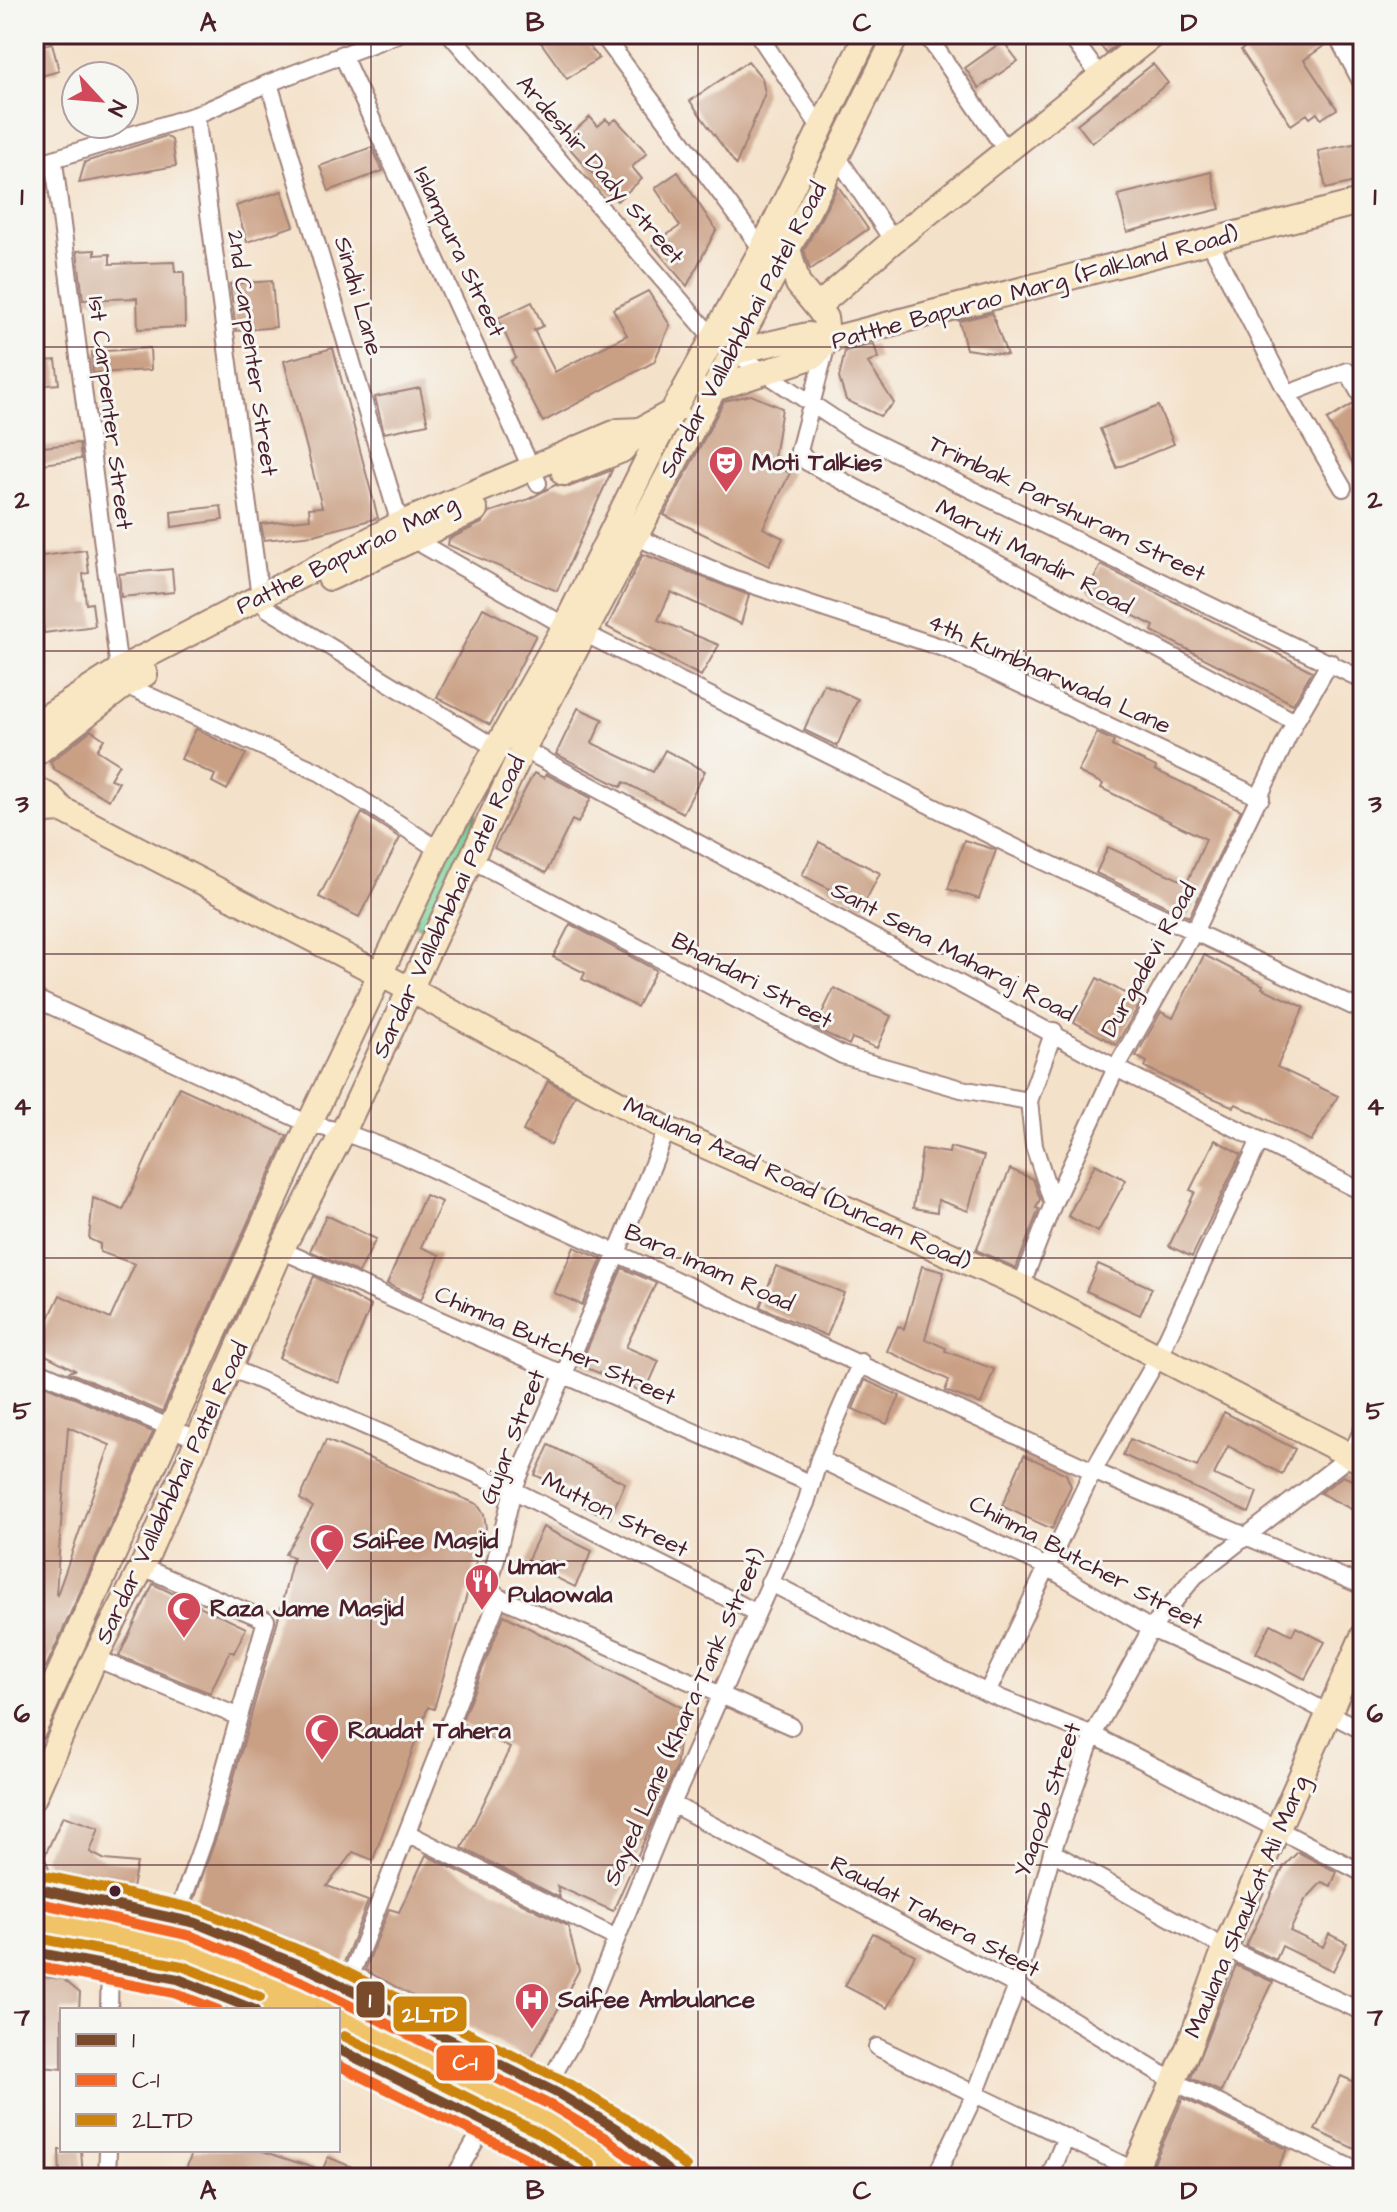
<svg xmlns="http://www.w3.org/2000/svg" width="1397" height="2212" font-family="'Architects Daughter',sans-serif">
<style>
.green{fill:#7bd398;stroke:#627962;stroke-width:2}
.building{fill:#caa085;fill-rule:evenodd}
.lines{fill:none;stroke-linecap:round;stroke-linejoin:round}
.street-casing{stroke:#9f807a;stroke-width:20}
.secondary-casing{stroke:#9f807a;stroke-width:28}
.primary-casing{stroke:#9f807a;stroke-width:30}
.street{stroke:#fff;stroke-width:16}
.secondary{stroke:#f9e7c3;stroke-width:24}
.primary{stroke:#f0c369;stroke-width:26}
.bus-1-casing{stroke:#f6f6f2;stroke-width:16}
.bus-2-casing{stroke:#f6f6f2;stroke-width:16}
.bus-3-casing{stroke:#f6f6f2;stroke-width:16}
.bus-1{stroke:#7a4b2a;stroke-width:10}
.bus-2{stroke:#f26522;stroke-width:10}
.bus-3{stroke:#cc840b;stroke-width:10}
.grid{fill:none;stroke:#4a1f2b;stroke-width:2;stroke-opacity:0.55}
.bus-dot{fill:#4a1f2b;stroke:#f6f6f2;stroke-width:3}
.labels{text-anchor:middle;dominant-baseline:central;stroke-width:6;stroke-linejoin:round;paint-order:stroke}
.street-label{font-size:24px;fill:#4a1f2b;stroke:#f6f6f2}
.poi-label{font-size:24px;font-weight:bold;fill:#4a1f2b;stroke:#f6f6f2;text-anchor:start}
.line-badge{stroke:#f6f6f2;stroke-width:3}
.badge-label{font-size:22px;text-anchor:middle;font-weight:bold;fill:#fff}
.neatline{fill:none;stroke:#4a1f2b;stroke-width:3}
.grid-label{font-size:26px;text-anchor:middle;font-weight:bold;fill:#4a1f2b}
</style>
<rect width="100%" height="100%" fill="#f6f6f2"/>
<filter id="ink" filterUnits="userSpaceOnUse"><feTurbulence type="fractalNoise" baseFrequency=".0125" numOctaves="2"/><feDisplacementMap in="SourceGraphic" scale="16" xChannelSelector="R" yChannelSelector="G"/><feConvolveMatrix kernelMatrix="1 2 1 2 8 2 1 2 1" color-interpolation-filters="sRGB"/></filter>
<filter id="wash" filterUnits="userSpaceOnUse"><feTurbulence type="fractalNoise" baseFrequency=".006" numOctaves="4" result="noise"/><feDisplacementMap in="SourceGraphic" scale="32" xChannelSelector="R" yChannelSelector="G"/><feGaussianBlur stdDeviation="1.8" result="paint"/><feColorMatrix in="noise" values="0 0 0 0 0 0 0 0 0 0 0 0 0 0 0 0 0 1.4 0 .05"/><feComposite in="paint" operator="in"/></filter>
<g filter="url(#wash)">
<rect width="100%" height="100%" fill="#f4e1c9"/>
<path class="green" d="M477,813L468,846L426,930L412,923L454,839Z"/>
<g id="blocks">
<path class="building" d="M535,34H579L599,58L567,79Z
M1092,34H1130L1106,53Z
M1235,34H1325L1328,43L1304,60L1337,109L1321,119L1317,113L1310,118L1307,114L1291,125L1241,50L1244,48Z
M1003,41L1018,61L979,88L965,68Z
M52,43L59,71L34,78V47Z
M748,61L762,78L765,93L736,165L690,101Z
M1153,64L1168,83L1092,143L1077,124Z
M590,117L598,126L606,119L610,123L616,119L647,153L632,167L642,179L617,201L563,141Z
M166,136L172,140L176,166L79,183L85,162Z
M1363,142V180L1326,189L1318,151Z
M372,147L383,171L329,191L320,166Z
M678,172L716,230L687,286L652,245L680,226L655,188Z
M1211,172L1220,209L1127,232L1118,195Z
M838,186L868,229L810,270L804,250Z
M282,191L294,226L247,242L236,206Z
M95,250V255L110,254V264L174,262L175,272H184L185,327L138,329L137,298L83,300L77,251Z
M272,281L276,327L236,331L230,284Z
M648,291L670,325L654,362L543,422L511,361L516,358L498,318L532,302L543,326L534,330L555,372L627,335L613,309Z
M992,313L1007,355L966,349L959,321Z
M874,344L878,358L868,363L894,403L880,416L846,400L839,378L845,351Z
M150,348L151,370L93,373L92,352Z
M333,348L378,518L314,535L264,540L261,524L310,519L309,508L322,507L284,361Z
M56,360L59,384L34,386V362Z
M420,388L428,424L384,433L375,397Z
M751,395L782,408L773,464L790,473L763,528L783,538L769,566L664,515L724,401Z
M1353,404L1363,419V480L1327,420Z
M1158,406L1174,444L1117,468L1100,429Z
M79,443L81,459L34,465V448Z
M612,470L557,591L448,545L449,539L482,523L490,512L529,499L555,485L569,487Z
M221,506L223,520L172,527L171,512Z
M86,550L89,573L83,574L86,604L92,603L95,626L44,633L35,557Z
M643,554L749,595L741,624L671,592L658,620L719,645L701,676L607,627Z
M1101,565L1312,671L1293,704L1152,631L1154,626L1087,592Z
M172,569L174,592L121,597L119,574Z
M483,608L536,635L490,725L437,697Z
M824,684L858,699L837,746L804,730Z
M578,708L603,719L592,743L653,772L665,750L705,771L683,813L624,782L621,787L556,754Z
M196,729L246,754L227,790L212,782L215,775L181,759Z
M91,730L104,739L97,750L119,764L110,779L119,782L109,800L54,769L50,762Z
M1097,733L1114,741L1112,746L1156,767L1155,770L1241,810L1189,917L1096,873L1108,847L1187,883L1206,839L1101,788L1103,784L1078,772Z
M534,773L544,778L546,774L591,798L578,823L572,820L546,873L494,848Z
M362,813L400,838L359,917L319,897Z
M964,840L996,850L979,899L948,889Z
M819,842L880,873L863,906L802,875Z
M570,924L656,970L637,1007L582,979L585,973L553,957Z
M1204,955L1263,985L1262,988L1304,1007L1277,1067L1338,1096L1311,1141L1236,1104L1234,1107L1169,1079L1145,1067L1147,1062L1136,1056L1161,1012L1173,1018Z
M1097,978L1141,1002L1116,1045L1074,1022Z
M834,988L891,1016L877,1048L852,1038L849,1045L815,1028Z
M548,1081L575,1096L551,1145L523,1131Z
M179,1087L287,1136L162,1412L69,1372L75,1370L34,1349L60,1295L110,1319L135,1264L100,1252V1244L89,1239L93,1198L123,1210Z
M1215,1140L1241,1154L1192,1257L1169,1246L1195,1192L1190,1190Z
M950,1147L984,1156L968,1211L938,1200L937,1212L913,1208L922,1149L949,1153Z
M1095,1164L1126,1180L1098,1232L1068,1216Z
M1010,1169L1033,1179L1040,1199L1036,1208L1039,1209L1016,1268L976,1250Z
M425,1195L442,1202L421,1247L440,1255L421,1300L387,1284Z
M326,1215L376,1239L359,1273L310,1251Z
M574,1247L602,1259L582,1305L554,1293Z
M1098,1264L1152,1288L1140,1315L1086,1291Z
M776,1266L844,1293L827,1336L760,1307Z
M922,1266L944,1272L925,1339L946,1348L945,1351L994,1369L981,1404L945,1391L949,1380L887,1351L898,1326L904,1329Z
M622,1268L656,1283L626,1347L659,1361L645,1393L580,1365Z
M314,1276L371,1306L339,1383L279,1358Z
M865,1380L900,1396L887,1424L853,1409Z
M42,1384L153,1432L46,1667H34L35,1391ZM68,1427L110,1445L57,1595L56,1594Z
M1224,1412L1295,1449L1282,1474L1228,1446L1214,1475L1257,1492L1249,1513L1123,1455L1130,1439L1197,1467Z
M326,1440L477,1504L484,1514L486,1528L434,1709L428,1707L373,1860L353,1852L327,1886L368,1901L343,1965L192,1906L222,1820L277,1623L293,1557L285,1554L313,1507L300,1499Z
M549,1445L625,1483L610,1518L582,1506L585,1498L535,1475Z
M1024,1455L1066,1474L1071,1486L1052,1529L1002,1506Z
M1343,1476L1363,1485V1515L1320,1493Z
M543,1527L592,1551L575,1587L526,1563Z
M153,1584L246,1628L234,1653L230,1651L210,1693L119,1656Z
M504,1615L683,1708L676,1769L613,1911L557,1886L560,1898L462,1848L510,1748L461,1723Z
M1271,1624L1292,1635L1296,1627L1325,1642L1305,1679L1256,1653Z
M63,1816L99,1828L90,1852L105,1860L137,1863L131,1893L52,1875L44,1857Z
M1298,1852L1337,1872L1331,1886L1322,1882L1305,1900L1290,1931L1323,1947L1329,1934L1347,1943L1333,1971L1282,1946L1276,1960L1246,1946L1284,1866Z
M426,1855L568,1926L579,1970L530,2061L365,1970L389,1909L399,1912Z
M873,1933L915,1955L887,2008L845,1986Z
M1236,1965L1273,1982L1221,2092L1191,2078Z
M34,1976L63,1979L80,1993L79,2010H62V2069L42,2067L44,2013L34,2012Z
M1341,2076L1359,2084L1354,2091L1363,2095V2153L1315,2130Z
M1183,2098L1287,2149L1273,2178H1161L1152,2167Z
M59,2150H81L83,2178H60Z
M193,2150H260L322,2171L328,2157L378,2178H183Z"/>
</g>
</g>
<g filter="url(#ink)">
<use href="#blocks" fill-opacity="0" stroke="#9f807a" stroke-width="2"/>
<g class="lines">
<g class="street-casing">
<path id="street" d="M450,34L713,338L857,434L1363,680
M602,34L762,249
M758,34L822,130
M926,34L1006,150
M1069,34L1099,75
M1336,34L1363,85
M342,54L538,483
M269,83L400,524L411,538L565,626
M196,115L260,597L268,609L496,748
M837,156L893,241
M54,162L119,670L125,685L321,773L439,850
M34,165L196,115L269,83L398,34
M1208,239L1288,394L1343,488
M827,344L799,451L807,462L1295,722
M1288,394L1347,371L1363,399
M634,536L732,578L946,649L1261,798
M586,634L1016,848L1363,1011
M523,749L1116,1068L1363,1192
M470,859L842,1055L961,1089L1029,1101
M34,998L309,1124L343,1132L391,1150L1093,1471L1363,1586
M1053,1204L1034,1146L1029,1101L1054,1031
M281,1250L812,1484
M1021,1286L1053,1204L1116,1068L1195,930L1295,722L1330,662
M231,1368L513,1490L755,1612
M34,1369L199,1440
M819,1459L1047,1567L1151,1629L1262,1678L1363,1731
M142,1567L266,1620L207,1832L176,1918
M769,1582L987,1693L1093,1735L1363,1873
M499,1597L791,1726
M95,1658L237,1716
M987,1693L1093,1471L1159,1356L1260,1140
M672,1804L1017,1986L1171,2080L1363,2174
M407,1833L616,1938
M1052,1852L1225,1948L1363,2012
M346,1988L499,1597L489,1587L513,1490L617,1253L667,1129
M109,2010L110,1964
M877,2047L1150,2178
M546,2087L578,2032L672,1804L806,1503L819,1459L861,1362
M107,2178L108,2150
M454,2178L486,2123
M935,2178L976,2092L1017,1986L1052,1852L1093,1735L1151,1629L1195,1576L1350,1456L1363,1429
M1049,2178L1066,2137"/>
</g>
<g class="secondary-casing">
<path id="secondary" d="M787,245L798,284L817,307
M828,340L825,318L817,307L893,241L1154,34
M734,352L808,335L828,340
M707,391L814,356L828,340L1363,201
M564,473L622,450L640,430
M330,578L475,510
M34,725L119,670L400,524L619,431L640,430L676,410
M34,755L125,685L145,674
M34,788L51,797L63,810L45,811L34,806
M63,810L411,990L667,1129L1021,1286L1363,1462
M34,1729L309,1124L439,850L565,626L657,440L762,249L867,34
M34,1797L95,1658L142,1567L281,1250L343,1132L523,749L837,156L897,34
M1131,2178L1189,2046L1225,1948L1363,1636"/>
</g>
<g class="primary-casing">
<path id="primary" d="M34,1888L196,1923L311,1970L559,2094L617,2129L677,2178
M34,1910L190,1940L304,1987L550,2110L606,2145L648,2178
M34,1932L183,1961L302,2010
M34,1952L178,1979L255,2010
M338,2028L540,2128L614,2178
M338,2049L531,2145L584,2178"/>
</g>
<use href="#street" class="street"/>
<use href="#secondary" class="secondary"/>
<use href="#primary" class="primary"/>
<g class="bus-1-casing">
<path id="bus-1" d="M34,1888L196,1923L311,1970L559,2094L617,2129L677,2178
M34,1952L178,1979L255,2010
M338,2049L531,2145L584,2178"/>
</g>
<g class="bus-2-casing">
<path id="bus-2" d="M34,1902L192,1936L305,1983L552,2106L609,2140L655,2178
M34,1966L174,1993L218,2010
M338,2065L524,2157L558,2178"/>
</g>
<g class="bus-3-casing">
<path id="bus-3" d="M37,1874L200,1910L316,1957L566,2082L626,2118L686,2167
M37,1938L182,1966L260,1997
M344,2036L537,2132L591,2166"/>
</g>
<use href="#bus-1" class="bus-1"/>
<use href="#bus-2" class="bus-2"/>
<use href="#bus-3" class="bus-3"/>
</g>
</g>
<path class="grid" d="M371,34V2178M698,34V2178M1026,34V2178M34,347H1363M34,651H1363M34,954H1363M34,1258H1363M34,1561H1363M34,1865H1363"/>
<defs>
<g id="theatre-pin" transform="scale(1.8)"><path d="M0 17L-7.5 6A9.5 9.5 0 1 1 7.5 6Z" fill="#d1495b" stroke="#f6f6f2"/><path d="M-5-5.5Q0-4 5-5.5V0Q5 5 0 6Q-5 5-5 0ZM-3.3-2.5H-1v1.5H-3.3ZM1-2.5H3.3v1.5H1ZM-2.8 1Q0 5.5 2.8 1Z" fill="#fff"/></g>
<g id="mosque-pin" transform="scale(1.8)"><path d="M0 17L-7.5 6A9.5 9.5 0 1 1 7.5 6Z" fill="#d1495b" stroke="#f6f6f2"/><path d="M3.5-4.9A6 6 0 1 0 3.5 4.9A5 5 0 1 1 3.5-4.9Z" fill="#fff"/></g>
<g id="restaurant-pin" transform="scale(1.8)"><path d="M0 17L-7.5 6A9.5 9.5 0 1 1 7.5 6Z" fill="#d1495b" stroke="#f6f6f2"/><path d="M-5-6h1v4h1v-4h1v4h1v-4h1v5L-1.5 .5V6h-2V.5L-5-1ZM5-6V6H3V1.5H1.5Q1.5-4 5-6Z" fill="#fff"/></g>
<g id="hospital-pin" transform="scale(1.8)"><path d="M0 17L-7.5 6A9.5 9.5 0 1 1 7.5 6Z" fill="#d1495b" stroke="#f6f6f2"/><path d="M-5-5h3v3.5h4V-5h3V5h-3V1.5h-4V5h-3Z" fill="#fff"/></g>
</defs>
<g fill-rule="evenodd">
<use href="#theatre-pin" x="726" y="463"/>
<use href="#mosque-pin" x="327" y="1541"/>
<use href="#restaurant-pin" x="482" y="1581"/>
<use href="#mosque-pin" x="184" y="1609"/>
<use href="#mosque-pin" x="322" y="1731"/>
<use href="#hospital-pin" x="532" y="2000"/>
</g>
<circle class="bus-dot" cx="115" cy="1891" r="7"/>
<g class="labels">
<g class="street-label">
<text transform="translate(600 170) rotate(49)">Ardeshir Dady Street</text>
<text transform="translate(459 252) rotate(65)">Islampura Street</text>
<text transform="translate(1035 288) rotate(-15)">Patthe Bapurao Marg (Falkland Road)</text>
<text transform="translate(358 296) rotate(74)">Sindhi Lane</text>
<text transform="translate(743 330) rotate(-62)">Sardar Vallabhbhai Patel Road</text>
<text transform="translate(252 353) rotate(82)">2nd Carpenter Street</text>
<text transform="translate(110 413) rotate(83)">1st Carpenter Street</text>
<text transform="translate(1067 509) rotate(26)">Trimbak Parshuram Street</text>
<text transform="translate(347 555) rotate(-26)">Patthe Bapurao Marg</text>
<text transform="translate(1034 557) rotate(28)">Maruti Mandir Road</text>
<text transform="translate(1049 674) rotate(24)">4th Kumbharwada Lane</text>
<text transform="translate(449 907) rotate(-65)">Sardar Vallabhbhai Patel Road</text>
<text transform="translate(953 952) rotate(28)">Sant Sena Maharaj Road</text>
<text transform="translate(1149 960) rotate(-61)">Durgadevi Road</text>
<text transform="translate(752 981) rotate(28)">Bhandari Street</text>
<text transform="translate(797 1184) rotate(25)">Maulana Azad Road (Duncan Road)</text>
<text transform="translate(709 1268) rotate(24)">Bara Imam Road</text>
<text transform="translate(555 1346) rotate(24)">Chimna Butcher Street</text>
<text transform="translate(513 1437) rotate(-69)">Gujar Street</text>
<text transform="translate(172 1493) rotate(-65)">Sardar Vallabhbhai Patel Road</text>
<text transform="translate(615 1515) rotate(27)">Mutton Street</text>
<text transform="translate(1086 1563) rotate(28)">Chinma Butcher Street</text>
<text transform="translate(685 1717) rotate(-66)">Sayed Lane (Khara Tank Street)</text>
<text transform="translate(1048 1800) rotate(-71)">Yaqoob Street</text>
<text transform="translate(1247 1907) rotate(-67)">Maulana Shaukat Ali Marg</text>
<text transform="translate(935 1917) rotate(28)">Raudat Tahera Steet</text>
</g>
<g class="poi-label">
<text x="752" y="463">Moti Talkies</text>
<text x="353" y="1541">Saifee Masjid</text>
<text x="508" y="1567">Umar<tspan x="508" dy="28">Pulaowala</tspan></text>
<text x="210" y="1609">Raza Jame Masjid</text>
<text x="348" y="1731">Raudat Tahera</text>
<text x="558" y="2000">Saifee Ambulance</text>
</g>
</g>
<g class="line-badge">
<rect x="355" y="1980" width="31" height="39" rx="8" fill="#7a4b2a"/>
<rect x="392" y="1995" width="76" height="38" rx="8" fill="#cc840b"/>
<rect x="435" y="2044" width="61" height="38" rx="8" fill="#f26522"/>
</g>
<g class="badge-label">
<text x="370" y="2007">1</text>
<text x="430" y="2022">2LTD</text>
<text x="465" y="2070">C-1</text>
</g>
<rect width="1397" height="2212" fill="none" stroke="#f6f6f2" stroke-width="88"/>
<rect x="60" y="2008" width="280" height="144" fill="#f6f6f2" stroke="#b1a0a2" stroke-width="2"/>
<rect x="76" y="2034" width="40" height="12" fill="#7a4b2a" stroke="#b1a0a2" stroke-width="2"/>
<text x="132" y="2048" font-size="24" fill="#4a1f2b">1</text>
<rect x="76" y="2074" width="40" height="12" fill="#f26522" stroke="#b1a0a2" stroke-width="2"/>
<text x="132" y="2088" font-size="24" fill="#4a1f2b">C-1</text>
<rect x="76" y="2114" width="40" height="12" fill="#cc840b" stroke="#b1a0a2" stroke-width="2"/>
<text x="132" y="2128" font-size="24" fill="#4a1f2b">2LTD</text>
<g transform="translate(100 100) rotate(116)"><circle r="38" fill="#f6f6f2" stroke="#b1a0a2" stroke-width="2"/>
<path d="M0-6L14 30L0 20L-14 30Z" fill="#d1495b"/>
<text y="-12" font-size="22" font-weight="bold" text-anchor="middle" fill="#4a1f2b">N</text>
</g>
<rect x="44" y="44" width="1309" height="2124" class="neatline"/>
<g class="grid-label">
<text x="208" y="31">A</text>
<text x="535" y="31">B</text>
<text x="862" y="31">C</text>
<text x="1189" y="31">D</text>
<text x="22" y="205">1</text>
<text x="1375" y="205">1</text>
<text x="22" y="508">2</text>
<text x="1375" y="508">2</text>
<text x="22" y="812">3</text>
<text x="1375" y="812">3</text>
<text x="22" y="1115">4</text>
<text x="1375" y="1115">4</text>
<text x="22" y="1419">5</text>
<text x="1375" y="1419">5</text>
<text x="22" y="1722">6</text>
<text x="1375" y="1722">6</text>
<text x="22" y="2025">7</text>
<text x="1375" y="2025">7</text>
<text x="208" y="2199">A</text>
<text x="535" y="2199">B</text>
<text x="862" y="2199">C</text>
<text x="1189" y="2199">D</text>
</g>
</svg>
